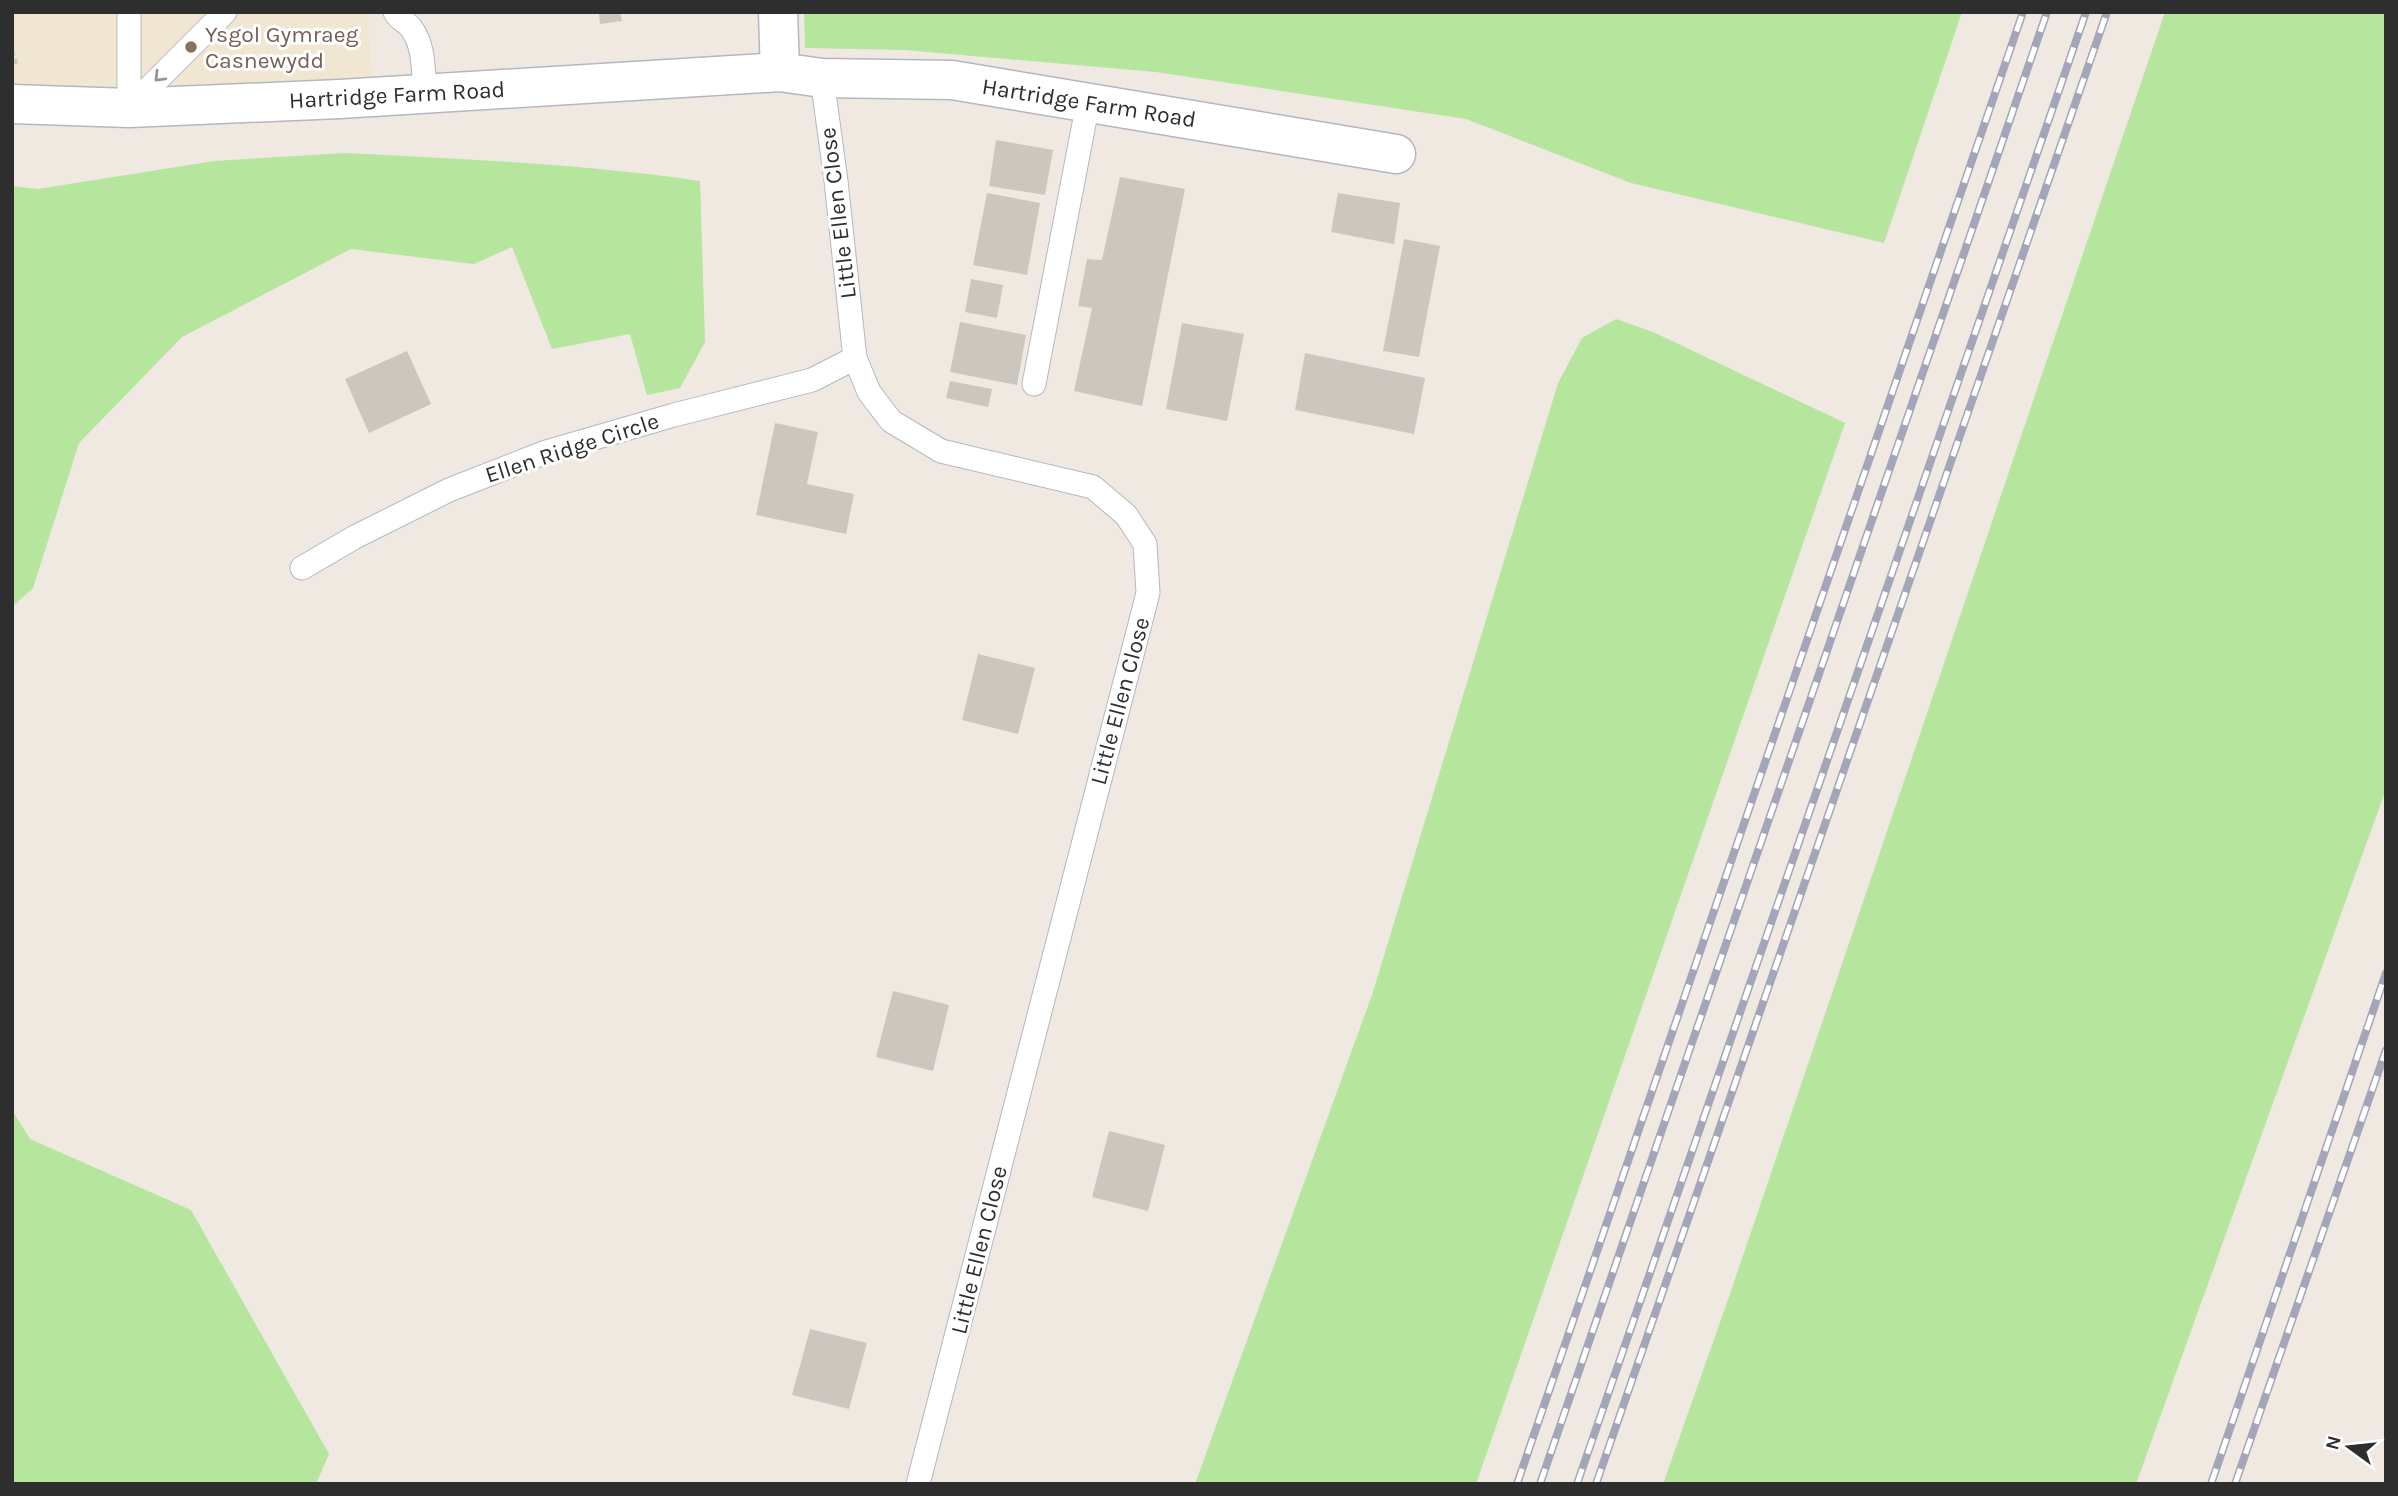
<svg xmlns="http://www.w3.org/2000/svg" width="2398" height="1496" font-family="Karla,sans-serif">
<style>
.education{fill:#f0e6d1}
.green{fill:#b6e59e}
.building{fill:#cbc7bf}
.lines{fill:none;stroke-linecap:round;stroke-linejoin:round}
.lane-casing{stroke:#b4b7c1;stroke-width:25}
.street-casing{stroke:#b4b7c1;stroke-width:41}
.path{stroke:#c9c9c9;stroke-width:4.5;stroke-dasharray:5 3.5;stroke-linecap:butt}
.lane{stroke:#fff;stroke-width:23}
.street{stroke:#fff;stroke-width:38}
.rail-casing{stroke:#a3a6b8;stroke-width:8}
.rail{stroke:#fff;stroke-width:5;stroke-dasharray:16;stroke-linecap:butt}
.oneway{stroke:#969696}
.education-dot{fill:#8d6e63;stroke:#fff;stroke-width:2.5}
.labels{text-anchor:middle;dominant-baseline:central;stroke-width:6;stroke-linejoin:round;paint-order:stroke}
.education-label{font-size:23px;fill:#785e54;stroke:#fff;text-anchor:start}
.street-label{font-size:23px;fill:#2e2e2e;stroke:#fff}
</style>
<rect width="100%" height="100%" fill="#efe9e1"/>
<path class="education" d="M12,12H368L372,97L12,104Z"/>
<path class="green" d="M804,12H1962L1884,243L1631,183L1466,119L1156,72L905,50L805,48Z
M2165,12H2386V789L2136,1484H1663L1730,1294Z
M345,153C464,159 582,164 700,181L705,342L680,388L647,395L630,334L552,349L512,247L474,264L351,249L182,337L79,443L33,588L12,607V186L38,189L214,161Z
M1616,319L1653,332L1845,423L1476,1484H1195L1373,992L1558,383L1582,338Z
M12,1110L30,1139L191,1210L329,1454L316,1484H12Z"/>
<path class="building" d="M599,12H620L622,21L600,24Z
M996,140L1053,150L1045,195L989,186Z
M1120,177L1185,189L1142,406L1074,391L1092,308L1078,306L1087,259L1102,260Z
M987,193L1040,203L1027,275L973,265Z
M1338,193L1400,203L1394,244L1331,232Z
M1404,239L1440,246L1419,357L1383,351Z
M971,279L1003,285L997,318L965,312Z
M960,322L1026,335L1017,385L950,372Z
M1182,323L1244,334L1227,421L1166,409Z
M407,351L431,404L369,433L345,379Z
M1305,353L1425,378L1414,434L1295,410Z
M950,381L992,389L988,407L946,398Z
M775,423L818,432L807,484L854,494L846,534L756,515Z
M978,654L1035,668L1018,734L962,720Z
M893,991L949,1005L933,1071L876,1057Z
M1109,1131L1165,1145L1148,1211L1092,1197Z
M810,1329L867,1343L849,1409L792,1395Z"/>
<g class="lines">
<g class="lane-casing">
<path id="lane" d="M395,12C399,20 406,21 411,28C425,46 423,72 425,94
M822,78L836,181L855,358L869,392L891,421L941,451L1093,487L1126,515L1145,544L1148,593L918,1484
M129,108L225,12
M129,108V12
M1034,384L1088,103
M302,568L355,537L449,490L546,452L674,415L812,380L855,358"/>
</g>
<g class="street-casing">
<path id="street" d="M778,12L780,72
M12,104L129,108L340,99L780,72L822,78L952,80L1396,154"/>
</g>
<path class="path" d="M12,51L16,64"/>
<use href="#lane" class="lane"/>
<use href="#street" class="street"/>
<g class="rail-casing">
<path id="rail" d="M1517,1484L2023,12
M1540,1484L2047,12
M1577,1484L2086,12
M1596,1484L2107,12
M2211,1484L2386,973
M2235,1484L2386,1050"/>
</g>
<use href="#rail" class="rail"/>
</g>
<defs><path id="oneway-chevron" d="M-2-3.5L2.5 0L-2 3.5" fill="none" stroke-width="1.6" stroke-linecap="round" stroke-linejoin="round" transform="scale(1.75)"/></defs>
<use class="oneway" href="#oneway-chevron" transform="translate(159 77) rotate(135)"/>
<circle class="education-dot" cx="191" cy="47" r="7"/>
<g class="labels">
<g class="education-label">
<text x="205" y="34">Ysgol Gymraeg<tspan x="205" dy="26">Casnewydd</tspan></text>
</g>
<g class="street-label">
<text transform="translate(397 95) rotate(-3)">Hartridge Farm Road</text>
<text transform="translate(1089 103) rotate(9)">Hartridge Farm Road</text>
<text transform="translate(838 213) rotate(-97)">Little Ellen Close</text>
<text transform="translate(572 448) rotate(-18)">Ellen Ridge Circle</text>
<text transform="translate(1120 701) rotate(-75)">Little Ellen Close</text>
<text transform="translate(979 1250) rotate(-76)">Little Ellen Close</text>
</g>
</g>
<rect width="2398" height="1496" fill="none" stroke="#2e2e2e" stroke-width="28"/>
<g transform="translate(2349 1447) rotate(285)" stroke="#ffffff" stroke-width="5" paint-order="stroke">
<path d="M0-5L12 26L0 18L-12 26Z" fill="#2e2e2e"/>
<text y="-10" font-size="19" font-weight="bold" text-anchor="middle" fill="#2e2e2e">N</text>
</g>
</svg>
